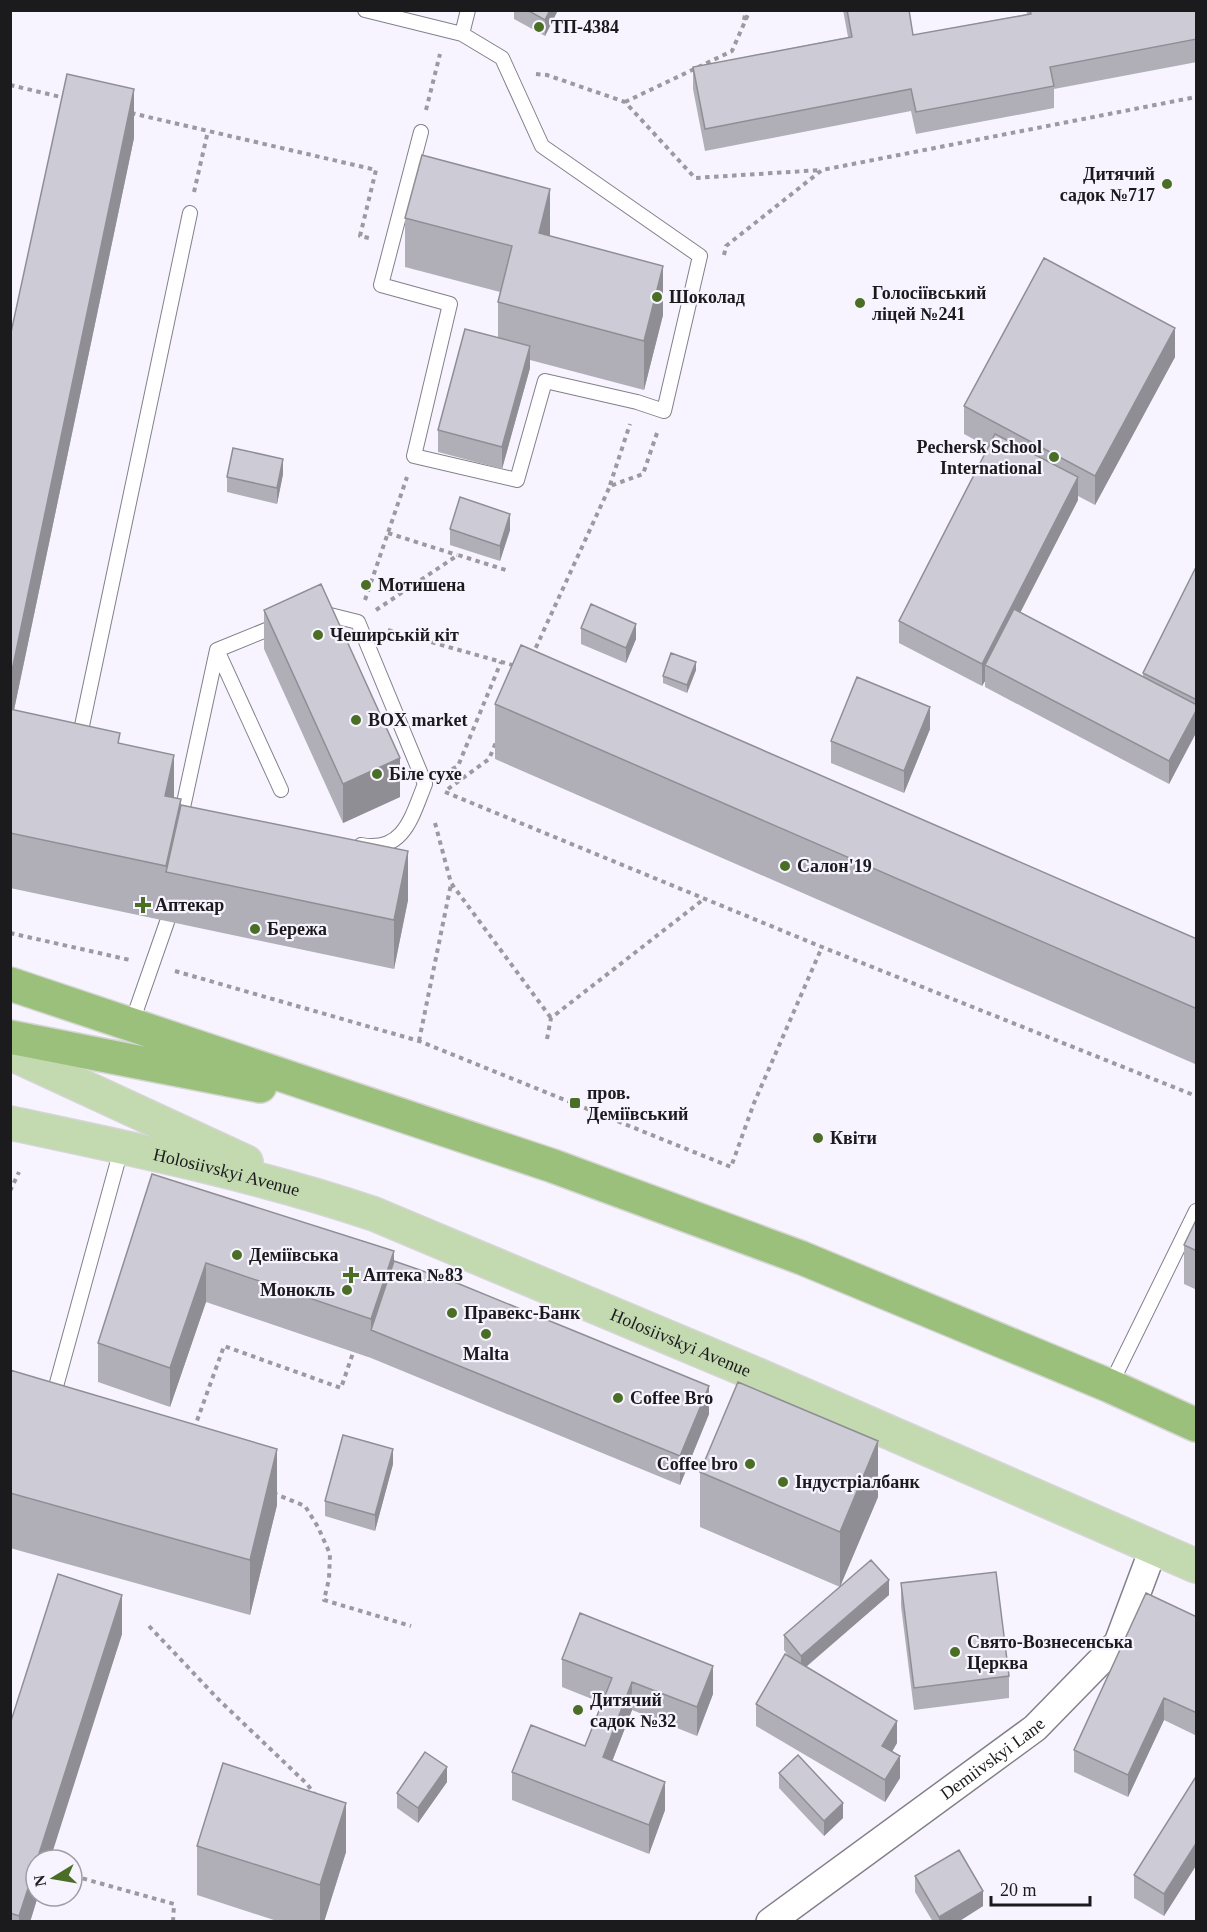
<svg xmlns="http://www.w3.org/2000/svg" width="1207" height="1932" font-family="'Times New Roman',serif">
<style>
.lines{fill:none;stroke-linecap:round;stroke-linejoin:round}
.lane-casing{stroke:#828089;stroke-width:16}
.street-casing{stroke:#828089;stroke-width:30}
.primary-casing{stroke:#d6d6d6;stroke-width:36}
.highway-casing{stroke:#d6d6d6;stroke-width:36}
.path{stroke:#9c99a1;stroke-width:4;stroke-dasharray:4.5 4.5;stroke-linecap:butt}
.lane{stroke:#fff;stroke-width:14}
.street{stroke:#fff;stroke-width:27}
.primary{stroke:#c3d9b0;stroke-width:33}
.highway{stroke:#9bc07b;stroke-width:33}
.wall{fill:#b0afb7}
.shaded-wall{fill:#908e95}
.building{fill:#cdcbd5;stroke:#908e95;stroke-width:1.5}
.poi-dot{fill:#4b6e26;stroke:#f7f4ff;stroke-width:2}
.labels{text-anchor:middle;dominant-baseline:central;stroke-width:4.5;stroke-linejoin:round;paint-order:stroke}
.poi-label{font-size:18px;font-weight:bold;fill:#1b1a1d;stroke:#f7f4ff;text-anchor:start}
.street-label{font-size:18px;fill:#1b1a1d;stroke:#f7f4ff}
</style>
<rect width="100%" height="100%" fill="#f7f4ff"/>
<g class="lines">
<g class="lane-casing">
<path id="lane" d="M365,10L462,34L502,58L542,146L700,256L664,411L637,402L545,381L517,480L414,456L450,304L381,285L421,132
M462,34L468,10
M318,612L358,622L425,784C412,816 404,853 361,845
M217,650L281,790
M79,740L190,213
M183,822L182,812L217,650L281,624
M131,1025L167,922
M1110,1386L1196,1211
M52,1401L122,1146"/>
</g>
<g class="street-casing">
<g id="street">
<path id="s1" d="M770,1922L1035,1728L1118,1643L1154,1547"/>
</g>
</g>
<g class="primary-casing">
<g id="primary">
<path d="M10,1053L246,1162"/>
<path id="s2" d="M10,1123C132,1149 256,1174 374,1214L746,1370L1196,1566"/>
</g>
</g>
<g class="highway-casing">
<path id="highway" d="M10,984L553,1166L802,1258L1110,1386L1196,1425
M10,1037L260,1086"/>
</g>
<path class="path" d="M744,20L746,10
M536,74L547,75L625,102L695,178L821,170
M10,85L65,98
M625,102L732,51L750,10
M426,110L440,54
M131,113L376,170L360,236L369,238
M194,192L208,131
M724,255L726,246L822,170L1196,97
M610,485L630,424
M388,533L457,555
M365,600L407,477
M376,610L458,555L509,571
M388,630L516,666
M532,656L610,486L643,474L657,433
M444,773L458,766L501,662
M448,789L489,759L497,740
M445,792L822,947L1196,1096
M435,823L451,883L551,1018
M10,933L130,960
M175,971L419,1041L731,1167L754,1103L822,947
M547,1039L551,1018L704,899
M419,1041L451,884
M10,1191L19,1172
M194,1429L224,1346L341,1388L353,1353
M273,1493L305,1506L318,1527L330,1554L329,1579L324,1600L411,1626
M149,1626L218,1699L307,1784L315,1795
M74,1876L174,1904L173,1922"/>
<use href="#lane" class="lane"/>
<use href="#street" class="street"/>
<use href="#primary" class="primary"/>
<use href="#highway" class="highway"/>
</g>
<path class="wall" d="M514,10H558L545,36L514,19Z
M843,10H909L913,35L1027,14L1026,10H1197V62L1054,89V108L916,134L911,111L705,151L693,89V67L848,37Z
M134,138L14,710L120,743L181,805L408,900L394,969L10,888V337Z
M405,218L550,236L663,315L644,390L530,360V368L502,469L438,452V430L498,337V302L500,292L405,267Z
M1175,357L1095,505L1078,496V500L1020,612L1143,677V673L1197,565V731L1169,784L985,687V681L982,686L899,643V621L988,447L964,434V406Z
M283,474L277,504L227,492V477Z
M450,529L510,530L500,561L450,545Z
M264,610L400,797L343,823L264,649Z
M581,628L636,639L626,663L581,644Z
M696,670L687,693L663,683V676Z
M495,704L1197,939V1060L1195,1064L495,759Z
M930,729L904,793L831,763V741Z
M152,1174L394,1261L709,1414L680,1485L371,1358L206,1302L170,1407L98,1382V1343Z
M1184,1245L1197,1251V1290L1184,1284Z
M10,1370L277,1505L250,1615L10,1548Z
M393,1464L375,1531L325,1516V1501Z
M700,1472L878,1497L840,1586L889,1595L806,1667L897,1743L892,1752L900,1778L885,1802L756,1726V1704L789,1657L784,1650V1635L840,1587L700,1527Z
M901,1583L1009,1676V1698L914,1710L901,1606Z
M1197,1617V1736L1164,1720L1128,1797L1074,1772V1750Z
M122,1634L36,1896H38L30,1922H10V1724Z
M562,1659L713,1694L697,1736L632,1710L612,1761L665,1810L649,1854L512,1800V1772L585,1746L602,1703L562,1687Z
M779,1773L843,1818L824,1836L779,1788Z
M1197,1775V1864L1164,1916L1134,1898V1875Z
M447,1782L418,1823L397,1808V1793Z
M197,1846L346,1852L324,1922H280L197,1895Z
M915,1876L983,1906L958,1922H933L915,1892Z"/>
<path class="shaded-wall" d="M550,10H558L545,36V20Z
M134,89V138L10,729V680Z
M550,189V239L539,233Z
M663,266V315L644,390V341Z
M1175,328V357L1095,505V476Z
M530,346V368L502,469V447Z
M283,459V474L277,504V488Z
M1078,477V500L992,668L985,665V681L982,686V664Z
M510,514V530L500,561V546Z
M636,624V639L626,663V648Z
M696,662V670L687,693V685Z
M930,707V729L904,793V771Z
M1197,709V731L1169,784V761Z
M174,755V811L165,796Z
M400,758V797L343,823V784Z
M181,799V854L166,872V866Z
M408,851V900L394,969V920Z
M1197,1004V1060L1195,1064V1008Z
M394,1251V1290L371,1330V1319Z
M206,1263V1302L170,1407V1368Z
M709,1386V1414L680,1485V1456Z
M878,1441V1497L840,1587V1532Z
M277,1449V1505L250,1615V1560Z
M393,1449V1464L375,1531V1515Z
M889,1580V1595L801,1671V1656Z
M122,1595V1634L50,1860H37Z
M713,1666V1694L697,1736V1707Z
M632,1682V1710L603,1785V1757Z
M1164,1698V1720L1128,1797V1775Z
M897,1721V1743L882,1768V1746Z
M900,1756V1778L885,1802V1780Z
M447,1767V1782L418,1823V1808Z
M665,1782V1810L649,1854V1825Z
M346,1803V1852L324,1922H320V1885Z
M843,1803V1818L824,1836V1821Z
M1197,1842V1864L1164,1916V1894Z
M36,1864V1896H38L30,1922H19V1916Z
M983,1891V1906L958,1922H939V1917Z"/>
<path class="building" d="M527,10H550L545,20Z
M847,10H909L913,35L1031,14L1030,10H1197V39L1050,67L1054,86L916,112L911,89L705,129L693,67L852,37Z
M67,74L134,89L10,680V337Z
M422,155L550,189L539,233L663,266L644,341L498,302L512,246L405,218Z
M1044,258L1175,328L1095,476L964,406Z
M465,329L530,346L502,447L438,430Z
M995,434L1078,477L982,664L899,621Z
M233,448L283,459L277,488L227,477Z
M460,497L510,514L500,546L450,529Z
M1197,565V700L1143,673Z
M321,584L400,758L343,784L264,610Z
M591,604L636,624L626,648L581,628Z
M1014,609L1197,705V709L1169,761L985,665Z
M521,645L1197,939V1004L1195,1008L495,704Z
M671,653L696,662L687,685L663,676Z
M857,677L930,707L904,771L831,741Z
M10,709L120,733L118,743L174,755L165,796L181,799L166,866L10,833Z
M181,805L408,851L394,920L166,872Z
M152,1174L394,1251L371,1319L206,1263L170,1368L98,1343Z
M1197,1218V1251L1184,1245Z
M394,1261L452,1281L709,1386L680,1456L371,1330Z
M10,1370L277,1449L250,1560L10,1493Z
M738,1382L878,1441L840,1532L700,1472Z
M343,1435L393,1449L375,1515L325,1501Z
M871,1560L889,1580L801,1656L784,1635Z
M996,1572L1009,1676L914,1688L901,1583Z
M58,1574L122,1595L37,1860H36V1864L19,1916L10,1913V1724Z
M1146,1593L1197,1617V1713L1164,1698L1128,1775L1074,1750Z
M580,1613L713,1666L697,1707L632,1682L603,1757L665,1782L649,1825L512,1772L531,1725L585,1746L612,1678L562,1659Z
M785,1654L897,1721L882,1746L900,1756L885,1780L756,1704Z
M425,1752L447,1767L418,1808L397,1793Z
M798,1755L843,1803L824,1821L779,1773Z
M223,1763L346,1803L320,1885L197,1846Z
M1197,1775V1842L1164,1894L1134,1875Z
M959,1850L983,1891L939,1917L915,1876Z"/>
<g class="poi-dot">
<circle cx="539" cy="27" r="6"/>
<circle cx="1167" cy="184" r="6"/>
<circle cx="657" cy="297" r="6"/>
<circle cx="860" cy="303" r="6"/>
<circle cx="1054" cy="457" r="6"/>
<circle cx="366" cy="585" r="6"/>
<circle cx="318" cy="635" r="6"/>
<circle cx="356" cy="720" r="6"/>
<circle cx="377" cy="774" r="6"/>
<circle cx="785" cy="866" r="6"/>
<path d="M140 896h6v6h6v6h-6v6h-6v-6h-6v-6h6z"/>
<circle cx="255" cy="929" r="6"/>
<rect x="569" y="1097" width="12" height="12" rx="3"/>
<circle cx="818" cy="1138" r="6"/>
<circle cx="237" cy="1255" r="6"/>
<path d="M348 1266h6v6h6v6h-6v6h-6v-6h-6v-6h6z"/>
<circle cx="347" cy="1290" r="6"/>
<circle cx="452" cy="1313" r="6"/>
<circle cx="486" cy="1334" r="6"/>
<circle cx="618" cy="1398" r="6"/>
<circle cx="750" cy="1464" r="6"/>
<circle cx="783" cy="1482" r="6"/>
<circle cx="955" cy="1652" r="6"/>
<circle cx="578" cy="1710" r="6"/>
</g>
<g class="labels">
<g class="poi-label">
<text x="551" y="27">ТП-4384</text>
<text x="1155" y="174" text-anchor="end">Дитячий<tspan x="1155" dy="21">садок №717</tspan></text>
<text x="872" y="293">Голосіївський<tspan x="872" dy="21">ліцей №241</tspan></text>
<text x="669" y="297">Шоколад</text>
<text x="1042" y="447" text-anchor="end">Pechersk School<tspan x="1042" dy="21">International</tspan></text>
<text x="378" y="585">Мотишена</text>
<text x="330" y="635">Чеширській кіт</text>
<text x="368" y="720">BOX market</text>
<text x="389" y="774">Біле сухе</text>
<text x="797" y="866">Салон'19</text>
<text x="155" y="905">Аптекар</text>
<text x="267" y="929">Бережа</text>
<text x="587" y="1093">пров.<tspan x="587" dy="21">Деміївський</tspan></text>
<text x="830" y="1138">Квіти</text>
<text x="249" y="1255">Деміївська</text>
<text x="363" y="1275">Аптека №83</text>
<text x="335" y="1290" text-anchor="end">Монокль</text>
<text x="464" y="1313">Правекс-Банк</text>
<text x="486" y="1354" text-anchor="middle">Malta</text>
<text x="630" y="1398">Coffee Bro</text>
<text x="738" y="1464" text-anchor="end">Coffee bro</text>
<text x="795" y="1482">Індустріалбанк</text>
<text x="967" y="1642">Свято-Вознесенська<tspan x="967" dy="21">Церква</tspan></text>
<text x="590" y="1700">Дитячий<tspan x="590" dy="21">садок №32</tspan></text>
</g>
<g class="street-label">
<text stroke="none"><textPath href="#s2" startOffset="222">Holosiivskyi Avenue</textPath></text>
<text stroke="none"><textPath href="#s2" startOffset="708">Holosiivskyi Avenue</textPath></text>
<text stroke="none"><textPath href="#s1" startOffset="276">Demiivskyi Lane</textPath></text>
</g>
</g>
<rect width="1207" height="1932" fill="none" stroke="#1b1a1d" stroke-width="24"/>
<g transform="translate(54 1878) rotate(259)"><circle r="28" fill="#f7f4ff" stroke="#9f9da5" stroke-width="1.5"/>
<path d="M0-4.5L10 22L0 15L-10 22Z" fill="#4b6e26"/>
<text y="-9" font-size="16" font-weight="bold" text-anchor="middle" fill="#1b1a1d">N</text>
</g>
<path d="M991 1896v9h99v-9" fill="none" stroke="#1b1a1d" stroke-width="3"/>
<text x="1000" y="1896" font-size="18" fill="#1b1a1d" stroke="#f7f4ff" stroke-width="4.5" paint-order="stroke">20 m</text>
</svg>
